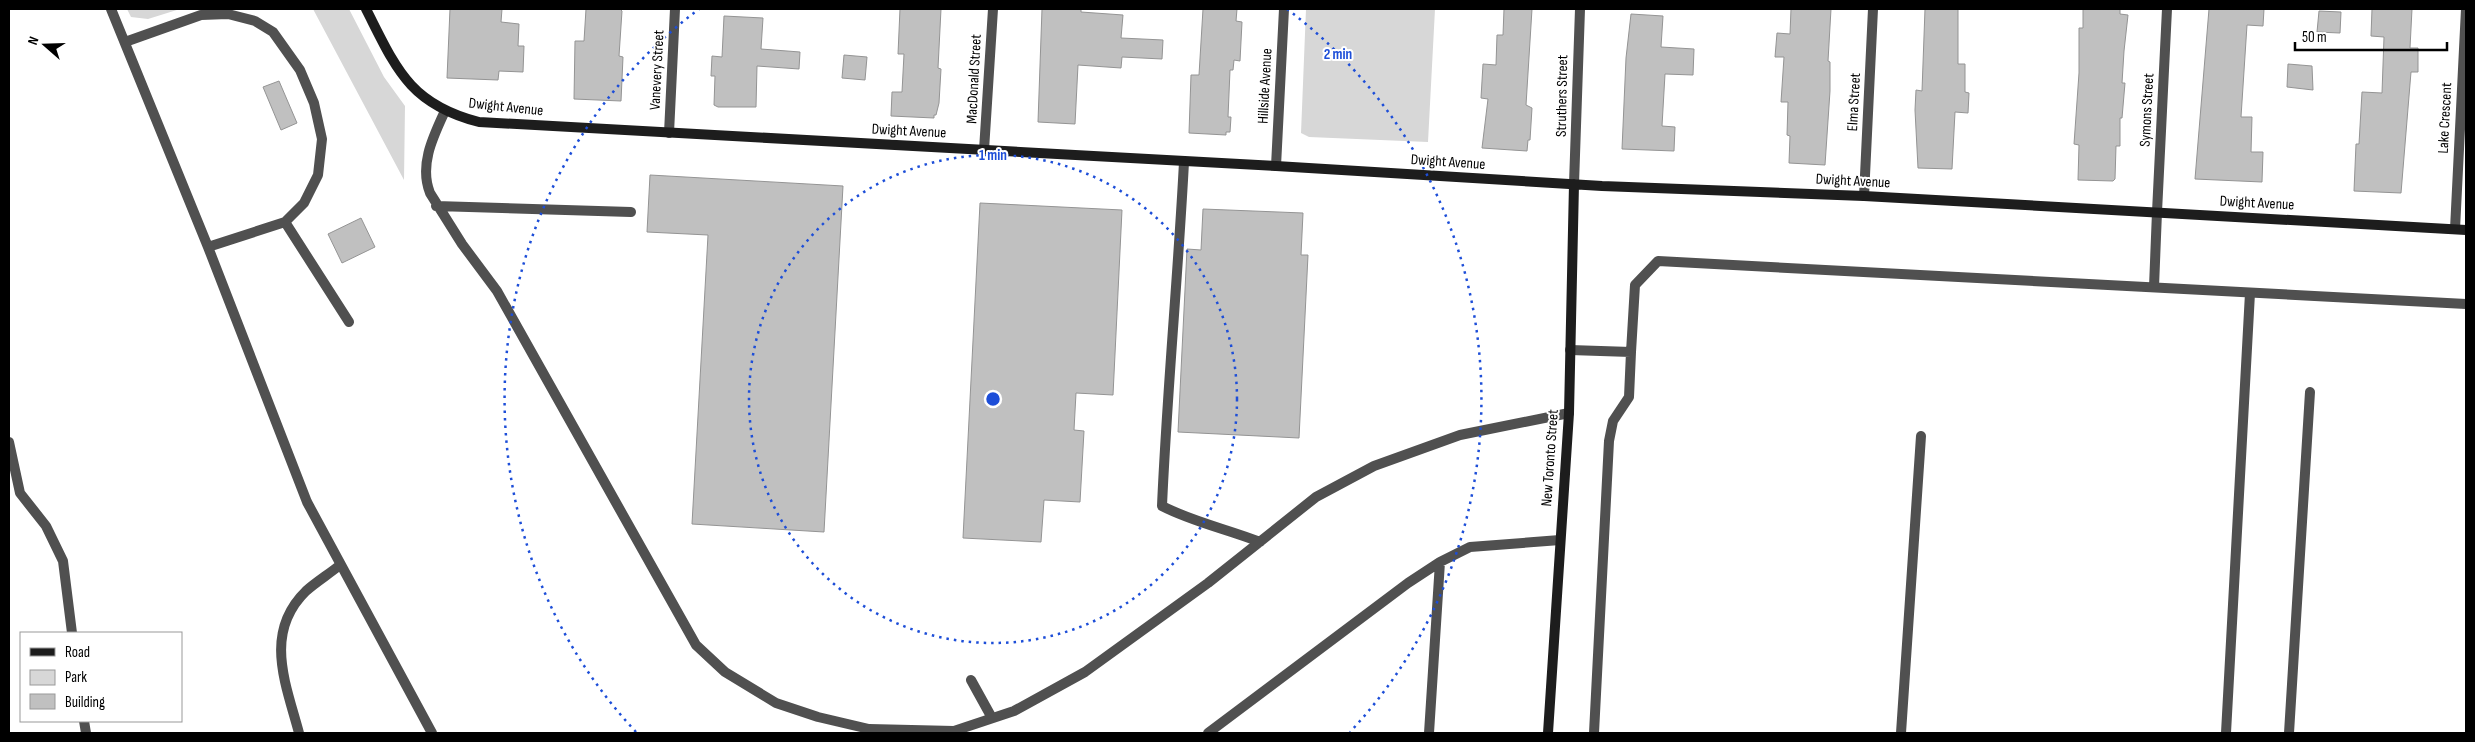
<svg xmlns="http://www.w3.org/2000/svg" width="2475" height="742" font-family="'Sofia Sans Condensed',sans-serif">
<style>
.green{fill:#d7d7d7}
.building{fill:#c0c0c0;stroke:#949494}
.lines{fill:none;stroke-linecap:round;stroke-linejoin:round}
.lane{stroke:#505050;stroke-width:10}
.street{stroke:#505050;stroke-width:10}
.secondary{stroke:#1d1d1d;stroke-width:10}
.ring{fill:none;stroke:#1d4ed8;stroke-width:2.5;stroke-dasharray:2.5 5}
.labels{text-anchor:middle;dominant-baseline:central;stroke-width:4;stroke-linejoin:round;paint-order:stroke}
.street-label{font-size:15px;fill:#000;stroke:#fff}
.centre{fill:#1d4ed8;stroke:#fff;stroke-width:2.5}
.ring-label{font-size:15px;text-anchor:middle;font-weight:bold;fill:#1d4ed8;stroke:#fff;stroke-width:4;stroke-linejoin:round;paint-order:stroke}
</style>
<rect width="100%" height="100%" fill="#fff"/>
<path class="green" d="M127,9H180L148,19L131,17Z
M313,9H349L384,77L405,106L404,180Z
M1306,9H1435L1428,142L1309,137L1301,133Z"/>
<path class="building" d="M450,9H502L501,22L519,24L518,46H524L523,72L499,71L498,80L447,78Z
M586,9H620L622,11L619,56L623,57L621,101L574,99L575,41H584Z
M900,9H941L938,68L941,69L939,103L936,115H934V118L891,116L892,92H902L904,54H898Z
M1042,9H1081V12L1123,15L1121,38L1163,40L1162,59L1122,57L1121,68L1078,65L1075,124L1038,122Z
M1203,9H1237L1236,21L1242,22L1240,61L1234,60L1233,70H1230L1228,117H1231L1230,132H1226V135L1189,133L1191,75H1199Z
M1504,9H1532L1526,105L1532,108L1530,140H1528L1527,151L1482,148L1488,99L1481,98L1483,64L1496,65L1497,35H1503Z
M1791,9H1831L1828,61L1830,62V91L1825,165L1789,163L1790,136L1787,135L1788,102H1781L1784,57H1775L1777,33L1790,34Z
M1925,9H1958V64H1965V92L1969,93L1968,113L1955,112L1952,169L1918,168L1915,110L1916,90L1922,91Z
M2083,9H2120V14L2128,15L2124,51L2122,83H2125L2122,118H2120V146H2116L2115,179L2113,181L2078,180L2079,145L2074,144L2079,73V28H2083Z
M2209,9H2264L2263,26L2247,25L2241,117H2252L2251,152H2263L2262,182L2195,179Z
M2372,9H2412L2410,48H2418V72H2411L2401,193L2354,191L2356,144H2359L2362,92L2382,93L2384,37L2371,36Z
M2319,11L2341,12L2340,33L2317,32Z
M1631,14L1663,16L1661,47L1694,49L1693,75L1665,74L1662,126L1675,127L1674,151L1622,149L1626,58Z
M724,16L763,18L761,49L800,52L799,69L757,66L756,107H718L714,105L715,76H711L712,56L722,57Z
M844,55L867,57L865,80L842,78Z
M2288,64L2312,66L2313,90L2287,87Z
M279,81L297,123L281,130L263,87Z
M650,175L843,186L824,532L692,524L708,235L647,232Z
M980,203L1122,210L1113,395L1076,393L1074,430L1084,431L1080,502L1044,500L1041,542L963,538Z
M1203,209L1303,213L1301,255H1308L1299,438L1178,432L1187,249L1201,250Z
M361,218L375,247L342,263L328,234Z"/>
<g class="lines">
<path class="lane" d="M111,9L208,247L307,502L432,733
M125,42L201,15L228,14L255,21L273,32L300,70L314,103L322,139L318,175L304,203L285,222L208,247
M445,111C433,137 419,165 430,193L462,244L497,291L696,645L725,672L776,703L818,717L869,729L954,731L1014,711L1085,672L1208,583L1316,497L1374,466L1460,435L1569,413
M1184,162C1178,277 1167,391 1162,506C1193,522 1227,529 1260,542
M436,206L631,212
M285,222L349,322
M2154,287L2157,212
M1570,350L1631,352L1635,285L1658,261L2466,304
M9,442L20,493L46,526L63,561L72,633
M971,680L992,718
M84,721L86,733
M299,733C286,684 263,633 306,591C316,582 329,574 340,565
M1208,733L1408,583L1440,562
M1429,733L1440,562L1470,547L1560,540
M1594,733L1609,441L1613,421L1629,397L1631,352
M1901,733L1921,436
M2226,733L2250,293
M2289,733L2310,392"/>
<path class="street" d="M669,133L675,9
M984,150L993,9
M1276,166L1284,9
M1574,184L1580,9
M1864,196L1873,9
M2157,212L2167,9
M2455,229L2466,9"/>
<path class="secondary" d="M366,9C396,68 409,104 479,122L1276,166L1602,186L1864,196L2466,230
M1548,733L1569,413L1574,184"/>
</g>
<g class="ring">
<circle cx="993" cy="399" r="244"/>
<path d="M636 732A488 488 0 0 1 699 9M1287 9A488 488 0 0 1 1350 732"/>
</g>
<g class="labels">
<g class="street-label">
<text transform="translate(657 70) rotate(-87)">Vanevery Street</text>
<text transform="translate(974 79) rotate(-87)">MacDonald Street</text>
<text transform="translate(1265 86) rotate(-87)">Hillside Avenue</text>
<text transform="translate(1562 96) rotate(-89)">Struthers Street</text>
<text transform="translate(1854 102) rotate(-87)">Elma Street</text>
<text transform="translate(506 107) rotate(6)">Dwight Avenue</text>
<text transform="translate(2147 110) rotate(-87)">Symons Street</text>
<text transform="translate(2445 118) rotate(-87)">Lake Crescent</text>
<text transform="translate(909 131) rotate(3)">Dwight Avenue</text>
<text transform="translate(1448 162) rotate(4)">Dwight Avenue</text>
<text transform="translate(1853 181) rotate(3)">Dwight Avenue</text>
<text transform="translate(2257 203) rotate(3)">Dwight Avenue</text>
<text transform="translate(1550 458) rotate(-86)">New Toronto Street</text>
</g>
</g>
<circle cx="993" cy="399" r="8" class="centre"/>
<g class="ring-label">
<text x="1338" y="59">2 min</text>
<text x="993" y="160">1 min</text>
</g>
<rect width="2475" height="742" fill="none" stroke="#000000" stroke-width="20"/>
<rect x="20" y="632" width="162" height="90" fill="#ffffff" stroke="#999999"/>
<rect x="30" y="648" width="25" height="8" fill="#1d1d1d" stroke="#999999"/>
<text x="65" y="657" font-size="15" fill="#000000">Road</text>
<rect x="30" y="670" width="25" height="15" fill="#d7d7d7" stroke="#999999"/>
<text x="65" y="682" font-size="15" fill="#000000">Park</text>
<rect x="30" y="694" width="25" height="15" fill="#c0c0c0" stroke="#999999"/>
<text x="65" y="707" font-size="15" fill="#000000">Building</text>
<g transform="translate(45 45) rotate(290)" stroke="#ffffff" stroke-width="4" paint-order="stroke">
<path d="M0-4L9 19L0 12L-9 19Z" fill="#000000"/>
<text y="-8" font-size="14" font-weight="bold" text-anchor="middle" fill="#000000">N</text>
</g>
<path d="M2295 42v8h152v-8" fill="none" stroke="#000000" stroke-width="2.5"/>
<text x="2302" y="42" font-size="15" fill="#000000" stroke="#ffffff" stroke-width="4" paint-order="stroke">50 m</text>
</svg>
